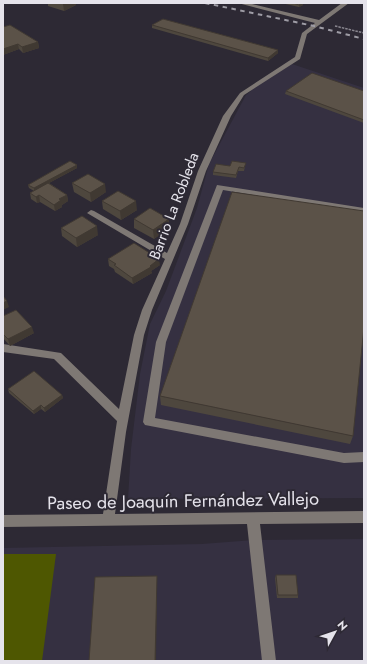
<svg xmlns="http://www.w3.org/2000/svg" width="367" height="664" font-family="Jost,sans-serif">
<style>
.built{fill:#353041}
.green{fill:#4e5701}
.lines{fill:none;stroke-linecap:round;stroke-linejoin:round}
.path{stroke:#8a8790;stroke-width:1.5;stroke-dasharray:2.5 1;stroke-linecap:butt}
.minor{fill:#7e7874;fill-rule:evenodd}
.rail{stroke:#9e9ca5;stroke-width:2;stroke-dasharray:4.5 4.5;stroke-linecap:butt}
.wall{fill:#4e473e}
.shaded-wall{fill:#403932}
.building{fill:#5b5248;stroke:#403932}
.labels{text-anchor:middle;dominant-baseline:central;stroke-width:4;stroke-linejoin:round;paint-order:stroke}
.street-label{font-size:15px;fill:#e5e3eb;stroke:#2d2934}
.near-street-label{font-size:18px;fill:#e5e3eb;stroke:#2d2934}
</style>
<rect width="100%" height="100%" fill="#2d2934"/>
<path class="built" d="M292,64L364,88V498L128,499L131,449L140,374L150,324L166,291L197,208L209,164L246,95L251,91L249,90Z
M364,539V661H3V548L202,544L254,540Z"/>
<path class="green" d="M3,554H56L42,661H3Z"/>
<g class="lines">
<path class="path" d="M335,26L364,33"/>
<path class="minor" d="M238,3H248L319,20L342,3H349L307,34L300,59L244,95L231,116L206,171L188,224L152,310L144,335L126,432L115,514L364,511V523L260,524L276,661H262L247,524L3,527V515L103,514L117,421L54,359L3,352V344L61,353L119,409L134,335L142,310L165,259L87,213L91,210L94,211L167,253L180,224L198,171L223,116L240,93L295,57L302,33L315,23Z
M217,185L364,208V214L223,190L166,342L155,418L344,453L364,452V462L344,463L145,425L143,422L156,342Z"/>
<path class="rail" d="M205,3L314,26L364,39"/>
</g>
<path class="wall" d="M48,3H76V5L64,11L48,6Z
M281,3H303V5L299,7Z
M152,25L278,53L268,61L152,28Z
M3,27L38,42L39,48L23,53L19,49L3,55Z
M286,91H364V123L285,94Z
M77,165V168L49,183L67,195L68,201L62,205V207L55,211L40,202L37,203L31,199L30,193L34,191L29,188L28,185Z
M230,166H245L244,171H238L236,178L213,175V172Z
M72,183L106,192L91,202L74,192Z
M102,201L137,210L121,220L103,209Z
M134,219L169,228L154,239L134,228Z
M61,228L98,235L77,247L62,236Z
M108,259L160,265L151,271L152,273L133,284L115,272L114,269L109,266Z
M3,316L34,333L10,346L3,338Z
M8,389L62,395L63,398L45,412L41,409L34,414L9,393Z
M160,396L353,436L350,444L161,405Z
M276,575L298,595V598H277L275,578Z"/>
<path class="shaded-wall" d="M65,3H76V5L64,11L63,4Z
M301,3H303V5L299,7V5Z
M38,42L39,48L23,53L22,47Z
M18,44L19,49L3,55V49Z
M278,50V53L268,61V58Z
M77,165V168L34,191V188Z
M105,184L106,192L91,202L90,193Z
M39,195L40,202L37,203L36,197Z
M67,195L68,201L62,205V207L55,211L54,205L59,199Z
M136,201L137,210L121,220L120,211Z
M169,219V228L154,239L153,230Z
M97,226L98,235L77,247L76,238Z
M159,259L160,265L151,271L152,273L133,284L132,278Z
M7,301L9,307L3,310V303Z
M32,327L34,333L10,346L8,339Z
M62,395L63,398L45,412L44,408Z
M41,405V409L34,414L33,411Z
M157,576V583L156,661H155Z"/>
<path class="building" d="M293,3H301L299,5Z
M163,19L278,50L268,58L152,25Z
M10,25L38,42L22,47L18,44L3,49V27Z
M312,73L364,91V120L286,91Z
M70,161L77,165L34,188L28,185Z
M232,161L246,163L244,168L239,167L236,175L213,172L216,164L230,166Z
M88,174L105,184L90,193L72,183Z
M48,183L67,195L59,199L61,200L54,205L39,195L36,197L30,193Z
M118,191L136,201L120,211L102,201Z
M232,192L364,211V327L353,436L160,396Z
M150,208L169,219L153,230L134,219Z
M82,216L97,226L76,238L61,228Z
M134,243L159,259L150,266L151,267L132,278L114,265L116,264L108,259Z
M3,296L7,301L3,303Z
M16,310L32,327L8,339L3,334V316Z
M34,371L62,395L44,408L41,405L33,411L8,389Z
M276,575H296L298,595H278Z
M157,576L155,661H89L95,577Z"/>
<g class="labels">
<g class="street-label">
<text transform="translate(174 206) rotate(-69)">Barrio La Robleda</text>
</g>
<g class="near-street-label">
<text transform="translate(183 501) rotate(-1)">Paseo de Joaquín Fernández Vallejo</text>
</g>
</g>
<rect width="367" height="664" fill="none" stroke="#e5e3eb" stroke-width="8"/>
<g transform="translate(335 632) rotate(50)" stroke="#2d2934" stroke-width="3" paint-order="stroke">
<path d="M0-3L7 15L0 10L-7 15Z" fill="#e5e3eb"/>
<text y="-6" font-size="11" font-weight="bold" text-anchor="middle" fill="#e5e3eb">N</text>
</g>
</svg>
